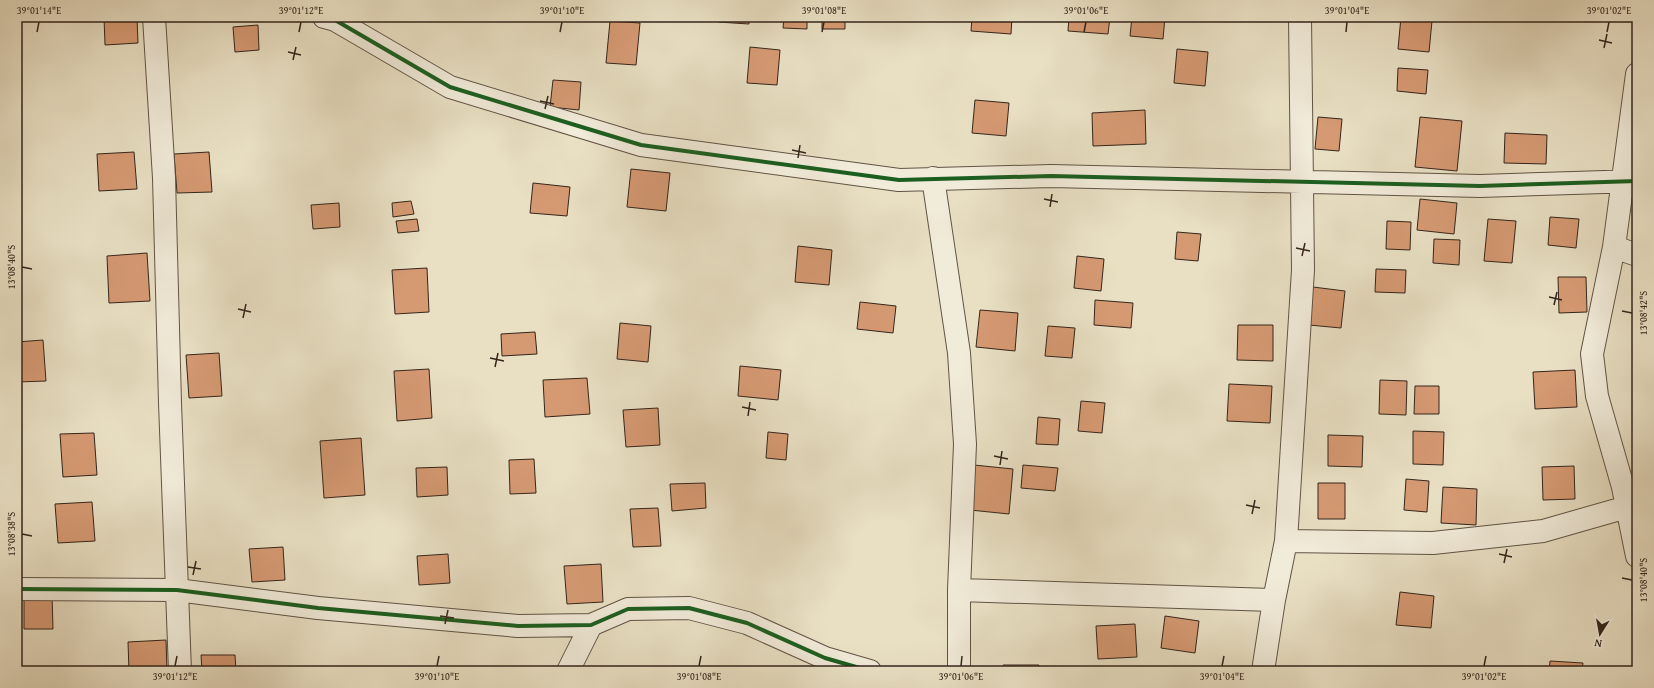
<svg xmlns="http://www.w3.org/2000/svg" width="1654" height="688" font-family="'Gentium Book Plus',serif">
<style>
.building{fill:#d69a73;stroke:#34251b}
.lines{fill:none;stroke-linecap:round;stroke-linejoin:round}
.minor-casing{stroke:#615445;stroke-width:24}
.minor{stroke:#f1ebd9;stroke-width:22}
.cycleway-casing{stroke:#f1ebd9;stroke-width:6}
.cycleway{stroke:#1b5e20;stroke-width:4}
.ticks{fill:none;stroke:#34251b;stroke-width:1.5}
.neatline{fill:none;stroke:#34251b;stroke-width:1.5}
.ticks-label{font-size:10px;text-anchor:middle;fill:#34251b}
</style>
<rect width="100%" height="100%" fill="#e9e0c4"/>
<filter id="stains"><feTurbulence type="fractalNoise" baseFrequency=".005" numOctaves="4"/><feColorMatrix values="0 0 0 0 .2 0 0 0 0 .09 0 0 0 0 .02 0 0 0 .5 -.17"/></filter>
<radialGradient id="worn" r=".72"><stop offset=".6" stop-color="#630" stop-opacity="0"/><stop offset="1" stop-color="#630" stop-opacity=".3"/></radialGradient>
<path class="building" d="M104,17H137L138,43L105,45Z
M718,17H749V24L718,22Z
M784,17H807V29L783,28Z
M822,17H845V29H822Z
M972,17H1012L1011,34L971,31Z
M1069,17H1110L1108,34L1068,31Z
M1132,17H1165L1163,39L1130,36Z
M1401,17L1432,21L1429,52L1398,49Z
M610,21L640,23L636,65L606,63Z
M258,25L259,50L235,52L233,27Z
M750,47L780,50L777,85L747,83Z
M1177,49L1208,52L1205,86L1174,83Z
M1398,68L1428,70L1426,94L1397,91Z
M553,80L581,82L579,110L550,107Z
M975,100L1009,103L1006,136L972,133Z
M1145,110L1146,144L1093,146L1092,113Z
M1318,117L1342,119L1339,151L1315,149Z
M1420,117L1462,121L1457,171L1415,167Z
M1505,133L1547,135L1546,164L1504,163Z
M134,152L137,189L99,191L97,154Z
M209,152L212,192L177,193L174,154Z
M631,169L670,173L666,211L627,207Z
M533,183L570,187L567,216L530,213Z
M1420,199L1457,203L1454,234L1417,230Z
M411,201L414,214L393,217L392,203Z
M339,203L340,227L313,229L311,205Z
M1550,217L1579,219L1576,248L1548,245Z
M417,219L419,231L398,233L396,221Z
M1488,219L1516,221L1512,263L1484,261Z
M1387,221L1411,222L1410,250L1386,249Z
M1177,232L1201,234L1198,261L1175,259Z
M1434,239L1460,240L1459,265L1433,263Z
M798,246L832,250L829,285L795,282Z
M147,253L150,301L109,303L107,256Z
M1077,256L1104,259L1101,291L1074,288Z
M427,268L429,312L395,314L392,270Z
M1376,269L1406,270L1405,293L1375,292Z
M1558,277H1586L1587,312L1559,313Z
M1313,287L1345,291L1341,328L1309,325Z
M1095,300L1133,303L1131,328L1094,325Z
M860,302L896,306L893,333L857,329Z
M980,310L1018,313L1015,351L976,347Z
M620,323L651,326L648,362L617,359Z
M1238,325H1273V361L1237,360Z
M1048,326L1075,328L1072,358L1045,356Z
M535,332L537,354L502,356L501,334Z
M43,340L46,381L17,382V342Z
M219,353L222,396L189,398L186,355Z
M740,366L781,370L778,400L738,396Z
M429,369L432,418L397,421L394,371Z
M1575,370L1577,407L1535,409L1533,372Z
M587,378L590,414L545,417L543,380Z
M1380,380L1407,381L1406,415L1379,414Z
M1229,384L1272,386L1270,423L1227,421Z
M1415,386H1439V414H1414Z
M1081,401L1105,403L1102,433L1078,431Z
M658,408L660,445L626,447L623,410Z
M1038,417L1060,419L1058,445L1036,444Z
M1413,431L1444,432L1443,465L1413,464Z
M768,432L788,434L786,460L766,458Z
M94,433L97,475L63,477L60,434Z
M1328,435L1363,436L1362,467L1328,466Z
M361,438L365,495L324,498L320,441Z
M534,459L536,493L510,494L509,460Z
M974,465L1013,469L1009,514L970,510Z
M1023,465L1058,468L1055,491L1021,488Z
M1574,466L1575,499L1543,500L1542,467Z
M447,467L448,495L417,497L416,468Z
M1406,479L1429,481L1427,512L1404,510Z
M705,483L706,508L672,511L670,484Z
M1318,483H1345V519H1318Z
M1443,487L1477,489L1476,525L1441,523Z
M92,502L95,541L58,543L55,504Z
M658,508L661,546L633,547L630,509Z
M283,547L285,580L252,582L249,549Z
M448,554L450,583L419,585L417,556Z
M601,564L603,602L567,604L564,566Z
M1400,592L1434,596L1431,628L1396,625Z
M24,595H52L53,629H24Z
M1165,616L1199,621L1195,653L1161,648Z
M1135,624L1137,657L1098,659L1096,626Z
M166,640L167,671H129L128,642Z
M201,655H235L236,671H202Z
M1550,661L1583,663L1582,671H1549Z
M1003,665H1039V671H1003Z"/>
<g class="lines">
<g class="minor-casing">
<path id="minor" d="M154,17L164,178L170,403L180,671
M324,17L335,20L450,87L641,145L899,180L1051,176L1480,186L1637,181
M1637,74L1614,247L1592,354L1597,396L1623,487L1637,556
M933,178L959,353L965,444L959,590V671
M1614,247L1637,255
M1286,541L1433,543L1543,531L1627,507
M17,589L177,590L318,608L518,626L591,625L628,609L689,608L747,623L825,658L870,671
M959,590L1274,600
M568,671L591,625
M1263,671L1274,600L1286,541L1303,270L1300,17"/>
</g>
<use href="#minor" class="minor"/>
<g class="cycleway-casing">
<path id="cycleway" d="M324,17L335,20L450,87L641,145L899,180L1051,176L1480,186L1637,181
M17,589L177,590L318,608L518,626L591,625L628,609L689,608L747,623L825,658L870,671"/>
</g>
<use href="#cycleway" class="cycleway"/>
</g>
<path class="ticks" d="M37,32L39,22M299,32L301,22M560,32L562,22M822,32L824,22M1084,32L1086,22M1346,32L1347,22M1607,32L1609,22M1599,40L1612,43M1604,48L1607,34M288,52L301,55M293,60L296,47M540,101L554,104M545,109L548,96M792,150L806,153M798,158L800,145M1044,199L1058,202M1050,207L1052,194M1296,248L1310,251M1302,256L1305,243M22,267L32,269M1549,297L1562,300M1554,305L1557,292M238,309L251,312M1622,311L1632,313M243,318L246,304M490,358L504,361M495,367L498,353M742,407L756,410M748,416L750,402M994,456L1008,459M1000,465L1002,451M1246,505L1260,508M1252,514L1255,500M22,534L32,536M1499,554L1512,557M1504,563L1507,549M188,567L201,569M193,575L196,561M1622,578L1632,580M440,616L454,618M445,624L448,610M175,666L177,656M437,666L439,656M699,666L701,656M961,666L962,656M1222,666L1224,656M1484,666L1486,656"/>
<rect width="1654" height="688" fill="none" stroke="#e9e0c4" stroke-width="44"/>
<g transform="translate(1600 634) rotate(191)" stroke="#f1ebd9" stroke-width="3" paint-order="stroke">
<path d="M0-3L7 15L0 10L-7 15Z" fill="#34251b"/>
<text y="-6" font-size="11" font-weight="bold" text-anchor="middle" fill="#34251b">N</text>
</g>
<rect x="22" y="22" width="1610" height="644" class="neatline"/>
<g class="ticks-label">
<text x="39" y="14">39°01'14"E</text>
<text x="301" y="14">39°01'12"E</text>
<text x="562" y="14">39°01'10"E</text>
<text x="824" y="14">39°01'08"E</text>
<text x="1086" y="14">39°01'06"E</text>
<text x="1347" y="14">39°01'04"E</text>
<text x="1609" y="14">39°01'02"E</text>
<text transform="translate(11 267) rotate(-90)" y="4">13°08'40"S</text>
<text transform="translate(1643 313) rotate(-90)" y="4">13°08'42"S</text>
<text transform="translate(11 534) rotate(-90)" y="4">13°08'38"S</text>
<text transform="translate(1643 580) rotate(-90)" y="4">13°08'40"S</text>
<text x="175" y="680">39°01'12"E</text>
<text x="437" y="680">39°01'10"E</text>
<text x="699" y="680">39°01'08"E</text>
<text x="961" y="680">39°01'06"E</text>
<text x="1222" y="680">39°01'04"E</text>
<text x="1484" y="680">39°01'02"E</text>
</g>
<rect width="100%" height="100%" filter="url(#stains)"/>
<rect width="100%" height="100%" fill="url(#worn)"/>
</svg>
